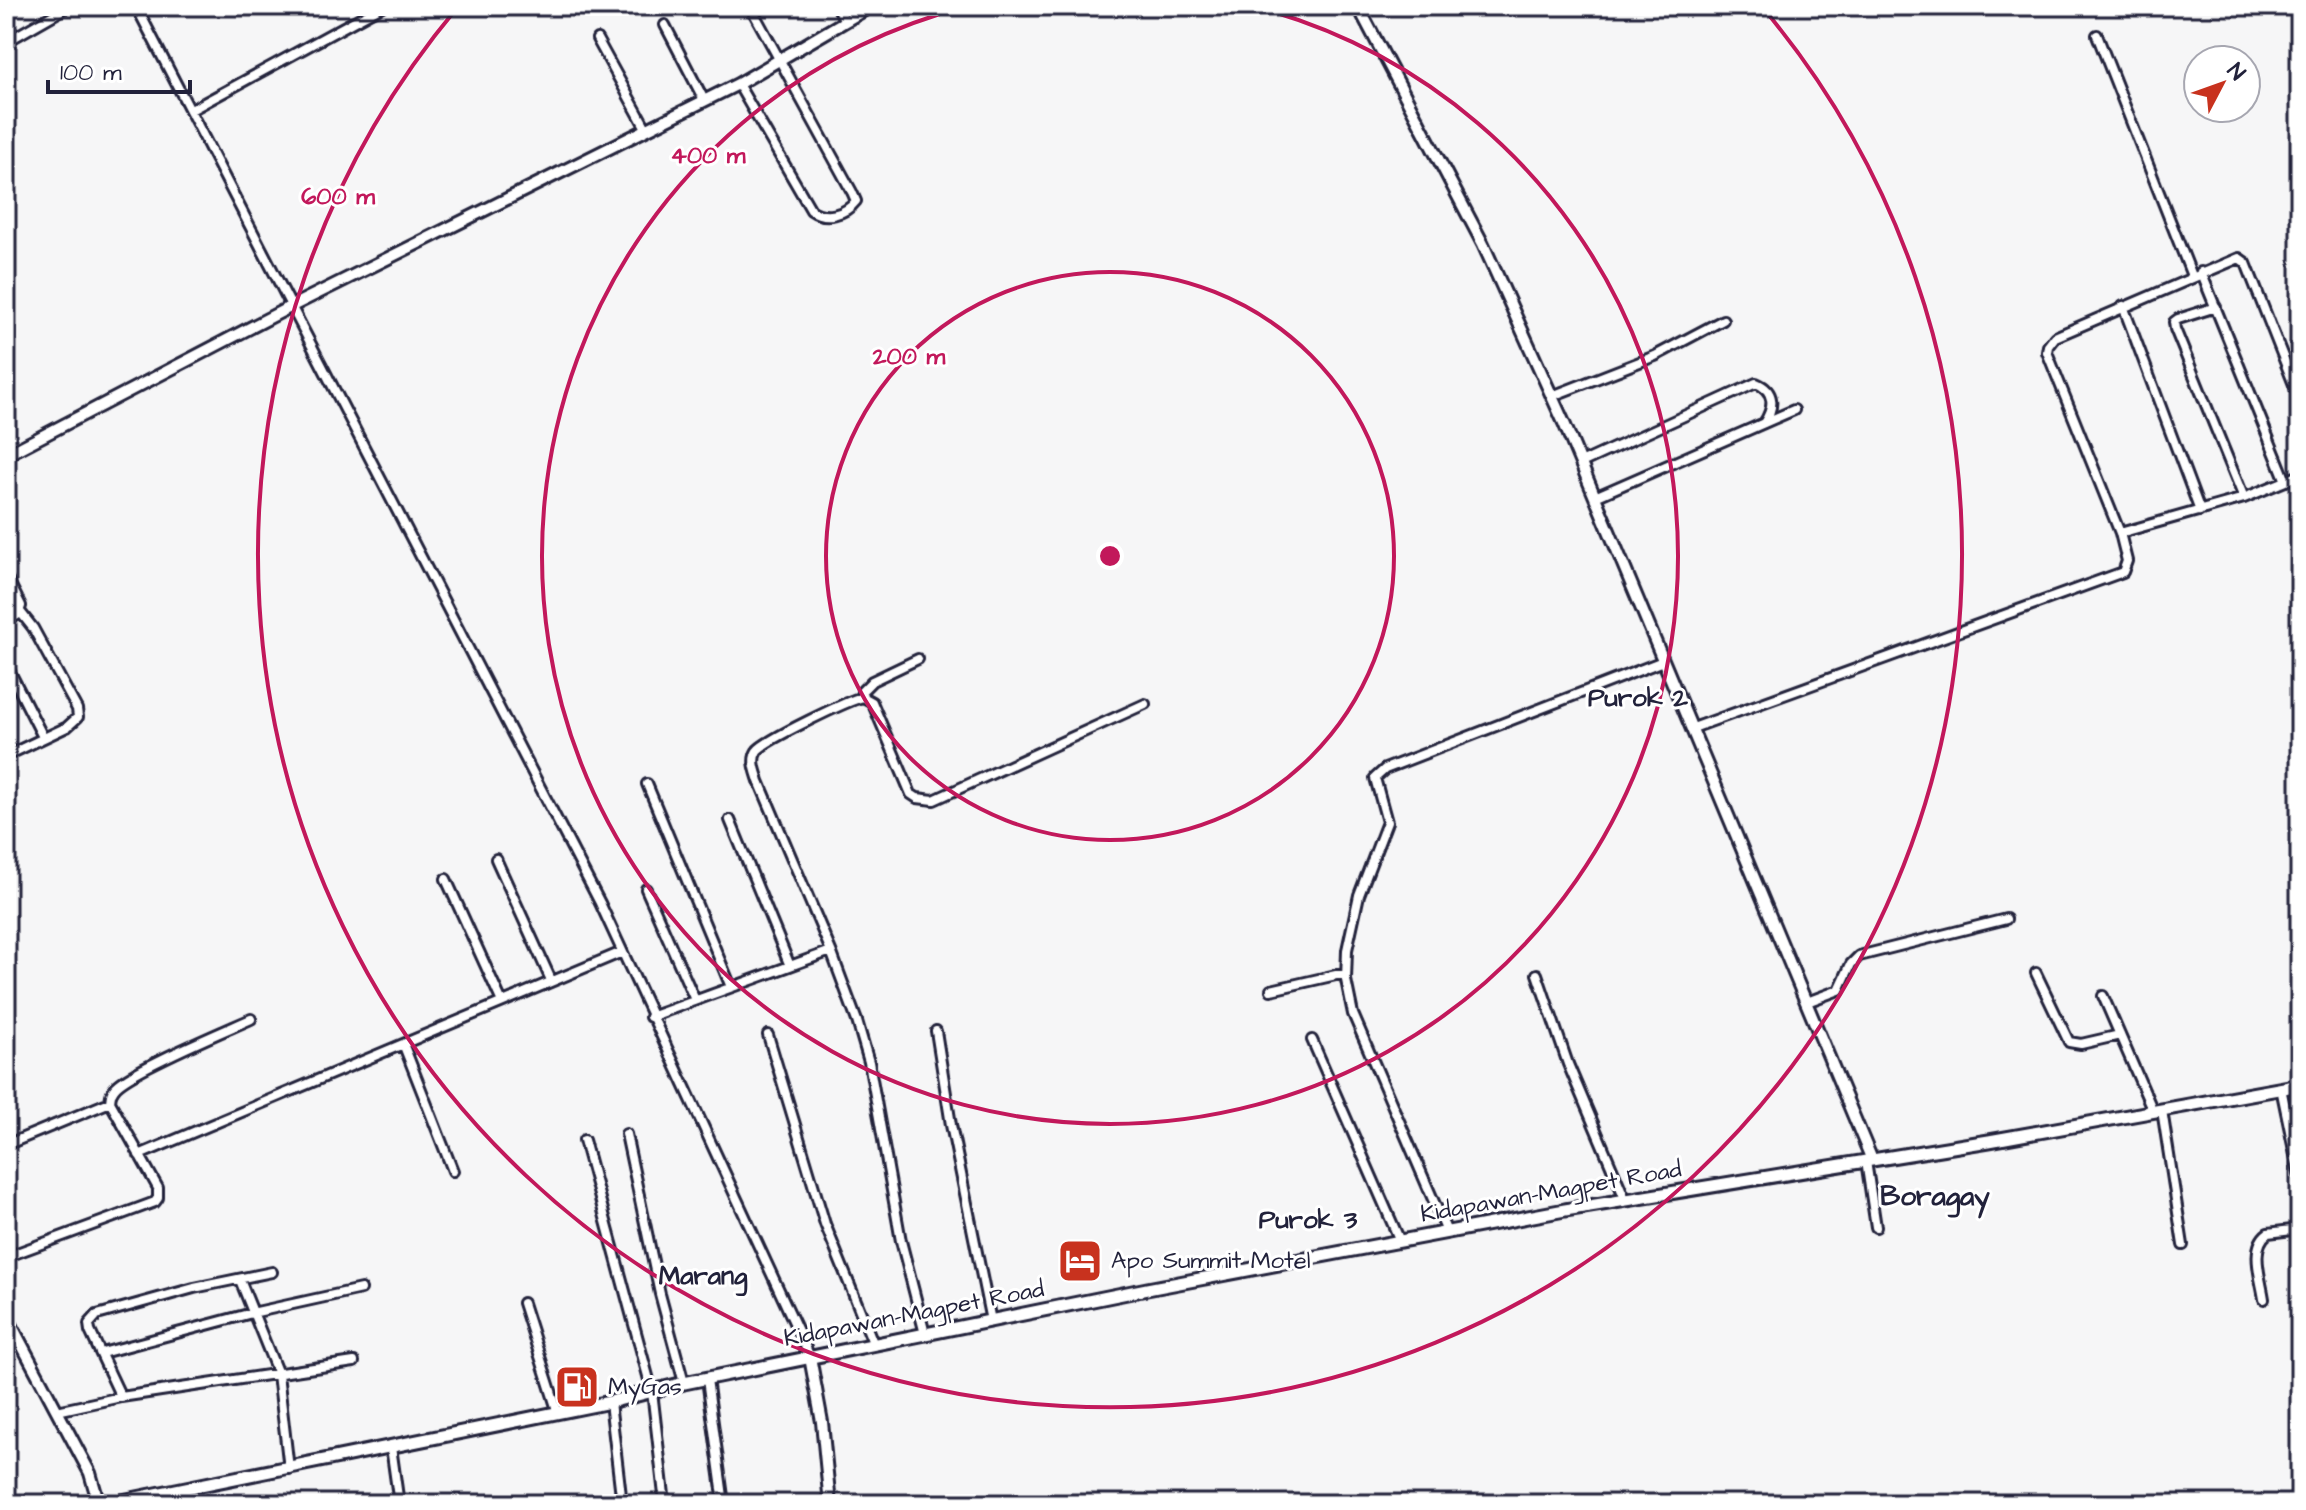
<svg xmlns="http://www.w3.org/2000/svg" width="2306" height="1510" font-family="'Architects Daughter',sans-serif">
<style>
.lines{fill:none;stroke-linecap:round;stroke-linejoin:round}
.minor-casing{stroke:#22223b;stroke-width:14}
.tertiary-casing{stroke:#22223b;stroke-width:16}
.secondary-casing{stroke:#22223b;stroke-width:17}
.minor{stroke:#fff;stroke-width:8}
.tertiary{stroke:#fff;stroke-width:10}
.secondary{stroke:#fff;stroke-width:11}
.ring{fill:none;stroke:#c2185b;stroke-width:4}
.labels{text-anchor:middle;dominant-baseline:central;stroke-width:6;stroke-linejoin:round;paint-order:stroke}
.street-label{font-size:24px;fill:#22223b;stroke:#fff}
.poi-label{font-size:24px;fill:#22223b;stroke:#fff;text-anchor:start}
.neighbourhood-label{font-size:26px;font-weight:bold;fill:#22223b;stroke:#fff}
.quarter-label{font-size:28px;font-weight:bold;fill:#22223b;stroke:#fff}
.centre{fill:#c2185b;stroke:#fff;stroke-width:4}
.ring-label{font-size:24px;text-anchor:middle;font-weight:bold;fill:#c2185b;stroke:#fff;stroke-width:6;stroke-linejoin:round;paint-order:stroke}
</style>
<rect width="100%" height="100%" fill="#f6f6f7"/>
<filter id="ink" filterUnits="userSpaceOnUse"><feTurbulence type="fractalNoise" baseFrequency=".0125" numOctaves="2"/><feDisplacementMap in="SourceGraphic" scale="16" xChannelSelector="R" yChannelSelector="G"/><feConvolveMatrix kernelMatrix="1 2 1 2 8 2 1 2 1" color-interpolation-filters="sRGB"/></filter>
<g filter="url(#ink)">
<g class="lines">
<g class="minor-casing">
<path id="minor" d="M136,6L600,903L810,1357
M837,6L845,21
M665,25L704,100
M2097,35L2192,276
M597,39L647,130
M6,42L69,6
M738,84L811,210C825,220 845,215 856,201L852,192L750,6
M191,110L382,6
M2201,272L2286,481
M2123,306L2200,511
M2216,307L2178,319L2174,322L2175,329L2244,498
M1552,396L1655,356L1723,320
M1581,463L1756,383C1776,391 1774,408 1764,423
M1595,497L1794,410
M2120,533L2244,498L2300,475
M6,664L43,737
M863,697L862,691L872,681L918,659
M1693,728L2123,572L2127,561L2120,533L2047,352L2048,346L2055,337L2239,258L2246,263L2300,400
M6,756L67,727L78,717L77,709L33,628L18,609
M647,784L731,987
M730,820L790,966
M496,859L551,980
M446,879L502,1002
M646,889L695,1000
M2036,973L2069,1042L2081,1044L2120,1035
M1537,974L1568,1064L1626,1201
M1271,990L1336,975H1346
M2103,996L2153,1111
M1807,1002L1839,990L1851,964L1859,956L2006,919
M650,1017L831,951
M936,1031L951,1125L991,1321
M768,1035L825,1224L874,1345
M1312,1040L1400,1241
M404,1046L453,1171
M2281,1088L2300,1179
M2162,1110L2183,1245
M626,1134L660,1294L684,1383
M584,1140L652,1391L665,1504
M6,1145L110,1102
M139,1155L622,952
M1866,1161L1876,1227
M1447,1232L1353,1014L1346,980L1347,950L1359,895L1387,822L1375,778L1385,769L1663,661
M6,1257L155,1202L158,1198V1188L110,1102C111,1096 110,1094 114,1089C125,1072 227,1030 251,1019
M240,1280L278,1374L289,1469
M2264,1299C2261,1278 2249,1247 2268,1233L2300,1229
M523,1303L558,1413
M925,1334L901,1241L869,1062L857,1021L831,951L759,781C756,771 751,760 757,751C765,740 849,700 863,697L872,702L911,794L917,798L934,800L1145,704
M102,1353L252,1313L361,1289
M707,1379L724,1504
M121,1397L90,1331L89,1324L97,1315L194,1288L272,1272
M610,1402L622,1504
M57,1411L121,1397L354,1362
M391,1447L399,1504"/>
</g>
<g class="tertiary-casing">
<path id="tertiary" d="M1358,6L1483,244L1564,423L1872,1160
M6,455L290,307L738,84L871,6
M6,578L20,606L17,614L6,620
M6,1315L90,1473L99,1504
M810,1357L822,1422L830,1504"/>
</g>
<g class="secondary-casing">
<path id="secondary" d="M107,1504L610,1402L684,1383L1147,1289L1565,1210L1989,1141L2300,1085"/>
</g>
<use href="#minor" class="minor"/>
<use href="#tertiary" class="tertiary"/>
<use href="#secondary" class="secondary"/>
</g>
</g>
<g class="ring">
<circle cx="1110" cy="556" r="284"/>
<path d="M1252 6A568 568 0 1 1 968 6"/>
<path d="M1763 8A852 852 0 1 1 457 8"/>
</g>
<defs>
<g id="hotel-square" transform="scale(2.3)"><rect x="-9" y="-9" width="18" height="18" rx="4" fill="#c8321e" stroke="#fff"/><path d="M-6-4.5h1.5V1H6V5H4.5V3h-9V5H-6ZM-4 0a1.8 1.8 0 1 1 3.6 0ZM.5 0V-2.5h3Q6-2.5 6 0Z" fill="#fff"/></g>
<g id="fuel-square" transform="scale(2.3)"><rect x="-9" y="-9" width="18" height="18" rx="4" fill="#c8321e" stroke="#fff"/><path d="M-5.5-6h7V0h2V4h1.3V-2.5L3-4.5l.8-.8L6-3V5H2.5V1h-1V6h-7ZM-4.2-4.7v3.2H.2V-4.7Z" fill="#fff"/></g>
</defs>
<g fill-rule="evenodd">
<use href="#hotel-square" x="1080" y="1261"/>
<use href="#fuel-square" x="577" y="1387"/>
</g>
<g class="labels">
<g class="street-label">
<text transform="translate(1551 1192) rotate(-10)">Kidapawan-Magpet Road</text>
<text transform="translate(914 1314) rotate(-11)">Kidapawan-Magpet Road</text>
</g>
<g class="poi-label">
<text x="1111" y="1261">Apo Summit Motel</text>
<text x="608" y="1387">MyGas</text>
</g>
<g class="neighbourhood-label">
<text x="1638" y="698">Purok 2</text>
<text x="1308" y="1220">Purok 3</text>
<text x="703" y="1276">Marang</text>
</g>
<g class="quarter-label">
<text x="1935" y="1196">Boragay</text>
</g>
</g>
<circle cx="1110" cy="556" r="12" class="centre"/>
<g class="ring-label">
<text x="708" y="163">400 m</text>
<text x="338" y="204">600 m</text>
<text x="909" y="364">200 m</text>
</g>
<rect width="2306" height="1510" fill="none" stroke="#fff" stroke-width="32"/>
<rect x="16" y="16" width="2274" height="1478" fill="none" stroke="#22223b" stroke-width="3" filter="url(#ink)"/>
<g transform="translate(2222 84) rotate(49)"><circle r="38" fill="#ffffff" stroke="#a7a7b1" stroke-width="2"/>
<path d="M0-6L14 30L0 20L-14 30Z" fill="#c8321e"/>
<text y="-12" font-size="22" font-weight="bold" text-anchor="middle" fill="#22223b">N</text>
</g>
<path d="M48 80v12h142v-12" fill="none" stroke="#22223b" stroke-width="4"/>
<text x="60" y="80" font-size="24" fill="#22223b" stroke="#ffffff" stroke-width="6" paint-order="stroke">100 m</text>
</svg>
